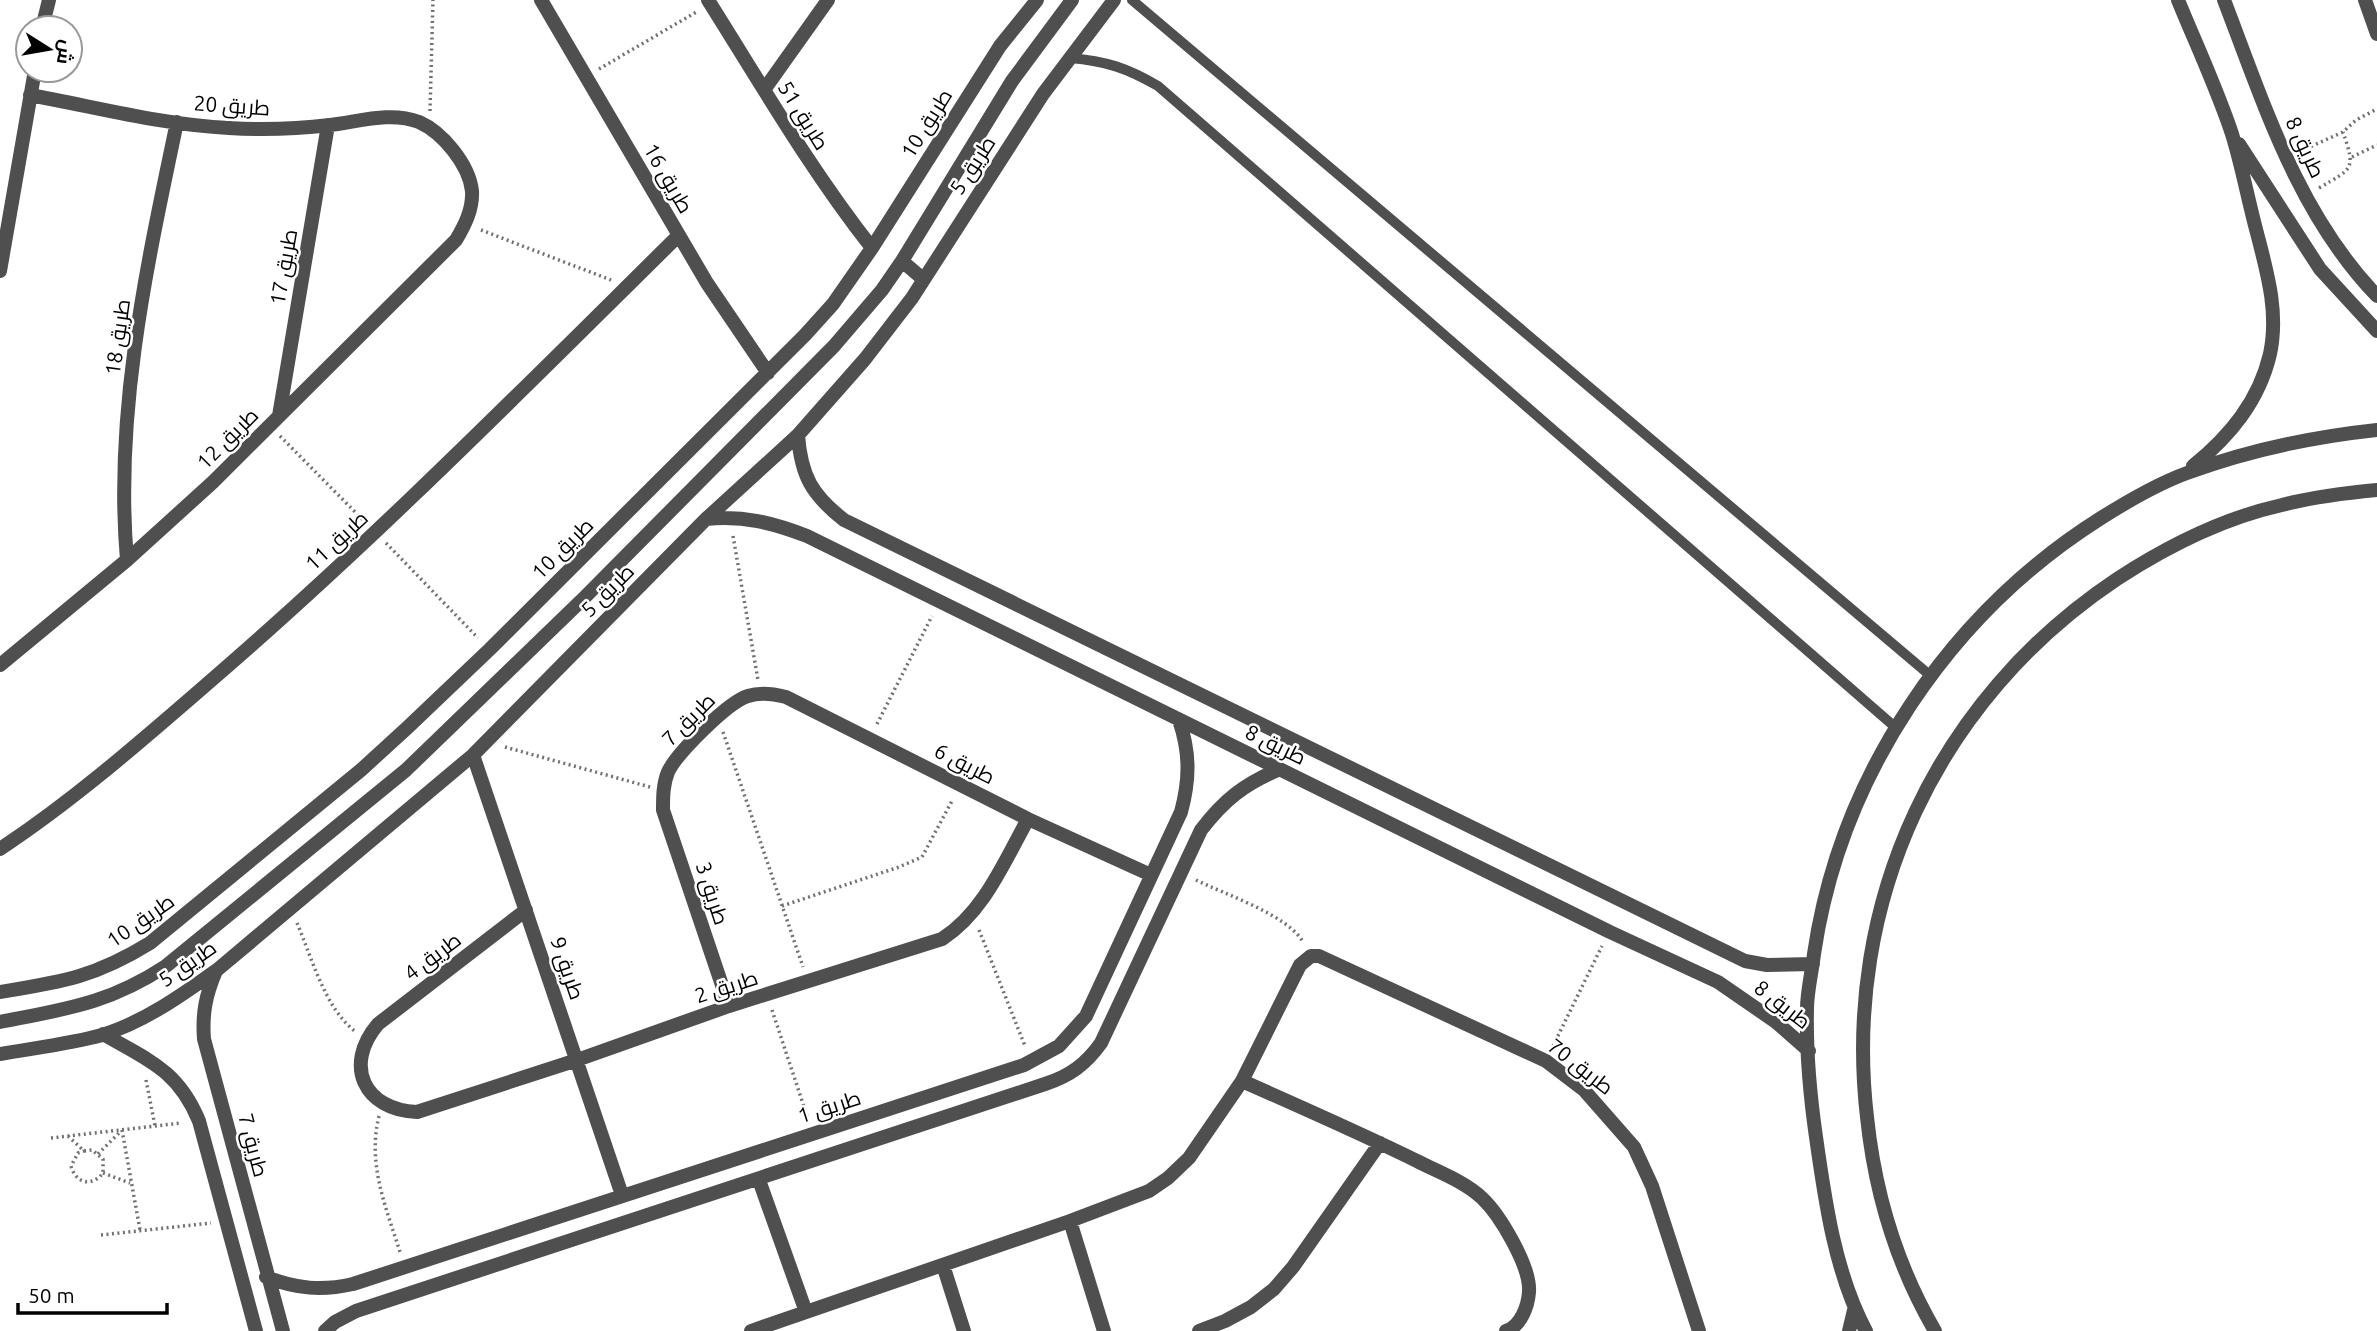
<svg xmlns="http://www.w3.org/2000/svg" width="2377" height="1331" font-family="Ubuntu,Cairo,sans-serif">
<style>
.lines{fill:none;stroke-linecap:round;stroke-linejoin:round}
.path{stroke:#717171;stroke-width:3.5;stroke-dasharray:2 3.5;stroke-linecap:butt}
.service{stroke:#4f4f4f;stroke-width:10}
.minor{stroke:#4f4f4f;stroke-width:14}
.labels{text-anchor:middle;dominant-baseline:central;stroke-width:5;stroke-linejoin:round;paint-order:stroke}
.street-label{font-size:21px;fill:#000;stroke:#fff}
</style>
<rect width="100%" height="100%" fill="#fff"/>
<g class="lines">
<path class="path" d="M599,69L698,11
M430,111L433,0
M2301,151L2343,132L2356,120L2377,109
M2352,157L2377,145
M2319,188C2353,168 2356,170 2343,132
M481,230L611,280
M280,436L363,520
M733,536L758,680
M386,543L478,638
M877,724L932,616
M723,732L803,967
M505,747L650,787
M1196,880C1224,894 1288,915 1303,942
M782,906L899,867L922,857L953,799
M297,923C312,958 325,1009 356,1032
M979,930L1025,1046
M772,1010L808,1119
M1553,1046L1602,946
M146,1080L155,1126
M379,1116C367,1164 386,1207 400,1252
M122,1130L140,1230
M68,1136L84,1151L92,1150L103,1159V1173C92,1187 76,1184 71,1166L78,1153L84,1151
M51,1138L181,1123
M98,1154L121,1131
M103,1173L130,1183
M101,1235L211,1223"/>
<path class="service" d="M1132,0L1932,677
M1070,58C1106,61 1127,68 1158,86L1895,727"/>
<path class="minor" d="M541,0L707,283L768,373
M708,0C761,84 810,169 872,248
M2178,0C2196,44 2217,89 2232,134C2242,166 2248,200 2257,233C2267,272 2279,312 2270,354C2259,401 2230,436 2193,466
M2224,0C2264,104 2298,214 2377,296
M2365,0L2377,34
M42,28L49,0
M764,90L828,0
M2239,144L2320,269L2377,331
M902,261L923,279
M0,271L35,70
M279,416L328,125
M798,435C801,476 812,495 844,520L1745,961L1767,965L1813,964
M706,519C743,515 773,523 807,536L1610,932L1718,982L1776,1022L1809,1051
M127,560C114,413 147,265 177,122
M0,665L127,560L213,482L456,240C465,225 473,209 472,191C469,164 442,132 419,122C390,111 358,122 330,125C296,129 262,130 229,128C163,125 96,107 30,95
M473,755L622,1195
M0,849C74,800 140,742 207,684C371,543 524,388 678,236
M526,910L378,1024C343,1065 364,1110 417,1112L577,1060L729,1006L942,939C984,912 1004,862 1028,819
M216,971C206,994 202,1013 204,1039L283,1331
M0,992C62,982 95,977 150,943L361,770L407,728L490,649L805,335L833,304L872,248L1000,46L1037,0
M729,1006L663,810C663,797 663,784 668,772C677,753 728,702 748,696C760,692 774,694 786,697L1028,819L1151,875
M0,1022C66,1009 108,1004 166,966L406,770L584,598L834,346L882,290L902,261L1012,81L1072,0
M103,1034C148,1060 178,1070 199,1121L256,1331
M0,1054C34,1048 70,1044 102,1035C144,1022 182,995 217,970L473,755L706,519L798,435L865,359L912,298L1043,94L1114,0
M1242,1081C1301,1107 1360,1133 1417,1161C1438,1172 1464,1181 1482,1198C1500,1215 1531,1267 1529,1292C1528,1306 1521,1326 1506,1331
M759,1180L806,1312
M1070,1221L1104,1331
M943,1265L964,1331
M266,1277C297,1289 322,1291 353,1284L1024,1065L1059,1046L1086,1016L1181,812C1190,779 1190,752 1179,720
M325,1331L335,1322L356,1311L1045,1084C1070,1076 1086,1064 1101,1043L1201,830C1224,800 1244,784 1280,769
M751,1331L1070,1221L1149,1191L1168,1178L1189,1158L1242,1081L1300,965L1311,956H1319L1546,1061L1584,1090L1634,1147L1652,1186L1699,1331
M1199,1331L1225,1321L1251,1307L1274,1289L1293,1267L1380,1143
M1849,1331L1854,1310
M1866,1331C1835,1273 1825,1201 1816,1137C1810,1095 1806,1051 1807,1009C1807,991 1812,972 1814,954C1840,776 1949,614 2101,518C2128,501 2157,484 2187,473C2249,450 2312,437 2377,430
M1935,1331C1896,1264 1875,1194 1867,1117C1842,902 1937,699 2117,579C2166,547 2224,518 2282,505C2313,497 2345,493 2377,490"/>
</g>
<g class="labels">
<g class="street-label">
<text transform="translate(232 105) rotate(4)">طريق 20</text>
<text transform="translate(804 115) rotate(58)">طريق 51</text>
<text transform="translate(926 123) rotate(-58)">طريق 10</text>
<text transform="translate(2306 147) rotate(65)">طريق 8</text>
<text transform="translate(972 165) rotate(-57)">طريق 5</text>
<text transform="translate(669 178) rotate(60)">طريق 16</text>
<text transform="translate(283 267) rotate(-80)">طريق 17</text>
<text transform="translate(117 337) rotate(-82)">طريق 18</text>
<text transform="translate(227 438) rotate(-45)">طريق 12</text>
<text transform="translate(336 540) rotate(-43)">طريق 11</text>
<text transform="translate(562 548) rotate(-45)">طريق 10</text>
<text transform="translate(607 590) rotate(-45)">طريق 5</text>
<text transform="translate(688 719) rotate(-45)">طريق 7</text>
<text transform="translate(1276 744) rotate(26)">طريق 8</text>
<text transform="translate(965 763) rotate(27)">طريق 6</text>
<text transform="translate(713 893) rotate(72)">طريق 3</text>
<text transform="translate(140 920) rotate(-35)">طريق 10</text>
<text transform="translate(432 956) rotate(-37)">طريق 4</text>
<text transform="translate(187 963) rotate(-35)">طريق 5</text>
<text transform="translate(568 968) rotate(71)">طريق 9</text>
<text transform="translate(726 986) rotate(-18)">طريق 2</text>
<text transform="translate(1783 1004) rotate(38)">طريق 8</text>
<text transform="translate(1581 1066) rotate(38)">طريق 70</text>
<text transform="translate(829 1106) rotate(-18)">طريق 1</text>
<text transform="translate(254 1145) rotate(75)">طريق 7</text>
</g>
</g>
<g transform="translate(49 49) rotate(101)"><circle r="33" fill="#ffffff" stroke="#999999" stroke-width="2"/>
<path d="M0-5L12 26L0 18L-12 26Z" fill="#000000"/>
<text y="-10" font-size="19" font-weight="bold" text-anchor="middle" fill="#000000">ش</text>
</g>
<path d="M18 1303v10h149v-10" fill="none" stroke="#000000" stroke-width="3.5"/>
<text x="28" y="1303" font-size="21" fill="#000000" stroke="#ffffff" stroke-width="5" paint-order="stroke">50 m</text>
</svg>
